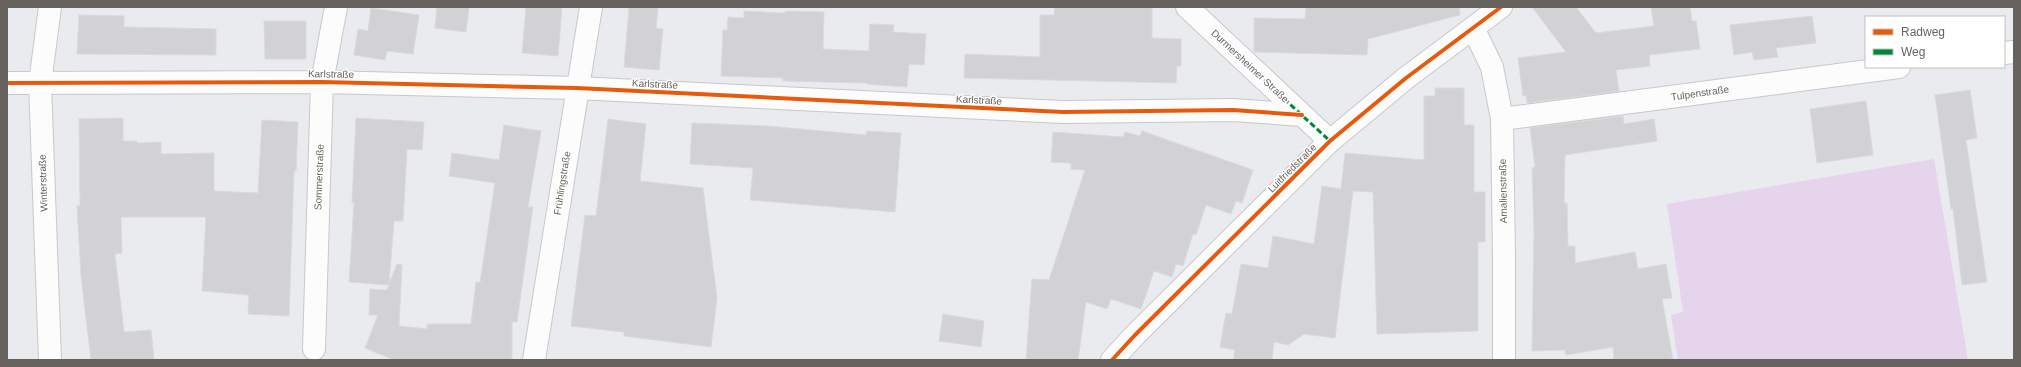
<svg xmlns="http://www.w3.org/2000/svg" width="2021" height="367" font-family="Arial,sans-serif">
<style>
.green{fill:#e6d4ec}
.building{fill:#d2d2d5;stroke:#d8dade}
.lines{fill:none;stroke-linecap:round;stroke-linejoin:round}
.minor-casing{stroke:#c8c8c8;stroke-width:24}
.minor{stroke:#fcfcfd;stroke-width:22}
.quiet{stroke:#00873e;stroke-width:3;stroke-dasharray:6 3;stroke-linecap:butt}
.cycleway-casing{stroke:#fff;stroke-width:6}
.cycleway{stroke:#e8590c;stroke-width:4}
.labels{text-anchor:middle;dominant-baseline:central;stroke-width:3;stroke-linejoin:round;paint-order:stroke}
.street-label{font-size:10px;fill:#68625e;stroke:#fff}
</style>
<rect width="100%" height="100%" fill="#e9ebef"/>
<path class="green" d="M1934,159L1968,360H1678L1671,315L1683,312L1667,204Z"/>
<path class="building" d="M437,7H469L466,32L435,28Z
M526,7H562L558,56L522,53Z
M629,7H658L656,28L663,29L659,70L624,67Z
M1055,7H1152V38L1181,39V66H1177L1176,83L964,78L965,54L1040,57V15H1054Z
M1306,7H1459L1460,15L1368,39L1367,55L1254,52V18L1305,19Z
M1532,7H1576L1596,33L1654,26L1651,7H1690L1692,21H1696L1700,49L1649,55L1650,66L1616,70L1619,91L1527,103L1526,95L1523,96L1518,58L1566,52Z
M371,8L419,15L413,54L387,51L385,60L354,55L358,29L368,31Z
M744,11L785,13V11L824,12L823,49L869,51L870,24L894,25L893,32L926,34L924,65L909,64L907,87L867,84V83L783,81V78L721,76L723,30H727L728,17L744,18Z
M79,15L124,16V27L216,29V55L77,54Z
M1812,16L1816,43L1776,48L1778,57L1754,60L1752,52L1734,55L1730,25Z
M264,21H306V59H265Z
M1435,88H1464V125H1474V192H1485V242H1478V331L1377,334L1373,192L1353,191L1335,338L1304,334L1288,345L1274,342L1272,360H1233L1235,350L1220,347L1226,313L1232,314L1241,264L1268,268L1273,236L1314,244L1322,186L1341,189L1345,153L1424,160V96H1435Z
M1970,90L1977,138L1966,140L1987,282L1962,285L1953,209H1951L1935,95Z
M1866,101L1873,155L1817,163L1810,109Z
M1623,116L1624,124L1654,119L1657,141L1565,155L1564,203H1567L1568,246H1575V263L1635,252L1638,269L1666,264L1672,298L1662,299L1673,360H1614L1613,347L1566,355L1565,350L1532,351L1534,231L1532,168L1535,167L1530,128Z
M123,118V141H137V143L161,142V154L214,153V191L258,193L262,120L298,122L296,171H294L289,316L248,314L249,295L202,291L206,217H121L122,253L115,254L124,332L151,330L154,360H91L81,276L77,206H80L79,119Z
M356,118L424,122L422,150L407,149L403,221H394L389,284L397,264L402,265L399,326L427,329V324H471L476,282L480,283L495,183L449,176L452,153L499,160L504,125L541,131L528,207H533L517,322H512V360H394L365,348L378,315H369L370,289L387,290L389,285L349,282L354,203H352Z
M608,119L646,124L640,181L703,188L717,298L711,347L624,336V332L571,326L585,215L596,216Z
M692,123L767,126L866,135L867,131L901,133L895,212L750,200L753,168L690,164Z
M1142,131L1253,170L1242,203L1236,201L1231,214L1206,205L1196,235L1193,234L1183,266L1176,264L1172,277L1154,271L1141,309L1111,299L1107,309L1086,302L1078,360H1026L1032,279L1049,280L1085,170L1071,169V163L1051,162L1053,132L1123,137L1125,132L1140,136Z
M943,314L984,321L981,347L939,341Z"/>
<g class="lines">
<g class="minor-casing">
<path id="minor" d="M1187,7L1330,141
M1473,28L1492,67L1502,119L1504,257V360
M2004,53L2014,52
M7,83L322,82L577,88L1063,112L1233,110L1302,115
M1502,119L1899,67
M314,349L322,82L336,7
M50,360L40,83L50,7
M534,360L591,7
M1112,360L1135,335L1330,141L1406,78L1501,7"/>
</g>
<use href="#minor" class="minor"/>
<path class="quiet" d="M1244,62L1330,141"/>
<g class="cycleway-casing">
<path id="cycleway" d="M7,83L322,82L577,88L1063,112L1233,110L1302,115
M1112,360L1135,335L1330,141L1406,78L1501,7"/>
</g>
<use href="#cycleway" class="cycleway"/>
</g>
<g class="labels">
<g class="street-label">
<text transform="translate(1250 66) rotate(43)">Durmersheimer Straße</text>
<text transform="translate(331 74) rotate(1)">Karlstraße</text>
<text transform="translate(655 84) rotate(3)">Karlstraße</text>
<text transform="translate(1700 93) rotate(-8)">Tulpenstraße</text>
<text transform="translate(979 100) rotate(3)">Karlstraße</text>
<text transform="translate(1292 168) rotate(-45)">Luitfriedstraße</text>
<text transform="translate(319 177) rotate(-88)">Sommerstraße</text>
<text transform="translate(43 183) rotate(-92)">Winterstraße</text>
<text transform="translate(562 183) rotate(-81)">Frühlingstraße</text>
<text transform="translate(1503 191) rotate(-91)">Amalienstraße</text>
</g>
</g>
<rect width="2021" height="367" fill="none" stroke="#68625e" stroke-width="16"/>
<rect x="1865" y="16" width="140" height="52" fill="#ffffff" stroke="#c3c0bf"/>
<rect x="1873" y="29" width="20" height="6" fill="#e8590c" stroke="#c3c0bf"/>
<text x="1901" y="36" font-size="12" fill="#68625e">Radweg</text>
<rect x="1873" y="49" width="20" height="6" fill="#00873e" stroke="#c3c0bf"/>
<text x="1901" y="56" font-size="12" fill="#68625e">Weg</text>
</svg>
